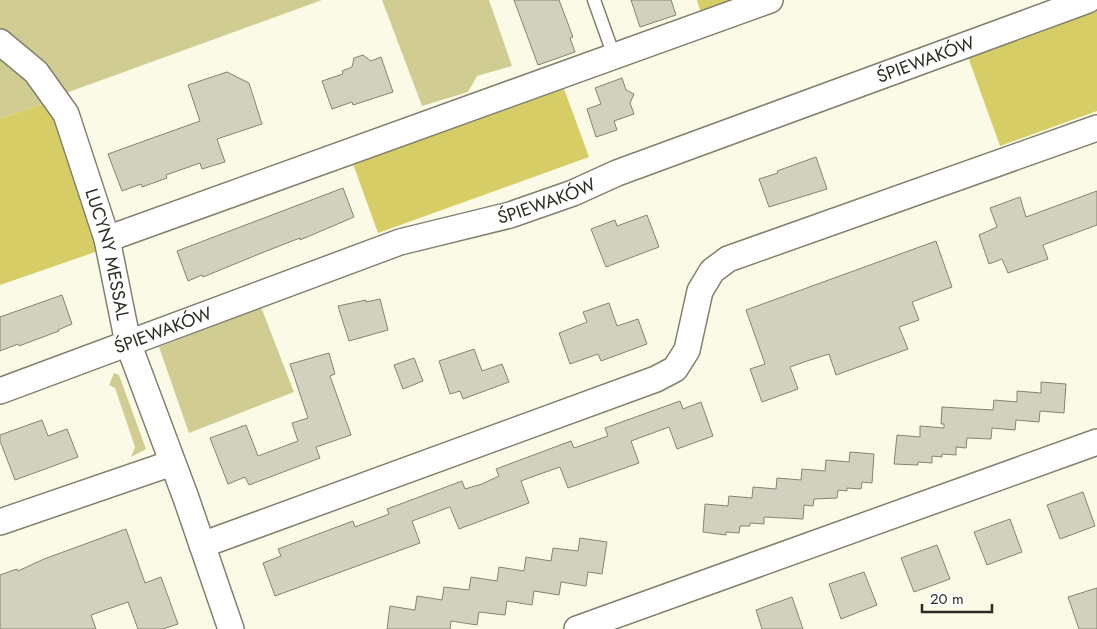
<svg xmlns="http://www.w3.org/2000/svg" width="1097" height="629" font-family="Jost,sans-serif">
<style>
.green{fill:#d1cc92}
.forest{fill:#d7cd66}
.building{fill:#d2d0be;stroke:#858473}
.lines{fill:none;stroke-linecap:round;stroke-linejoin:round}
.lane-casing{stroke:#82806f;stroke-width:15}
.street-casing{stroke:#82806f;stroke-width:28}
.lane{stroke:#fff;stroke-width:12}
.street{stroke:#fff;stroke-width:25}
.labels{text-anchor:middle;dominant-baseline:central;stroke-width:4;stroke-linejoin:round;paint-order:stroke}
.street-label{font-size:18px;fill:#2c2c24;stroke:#fff}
</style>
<rect width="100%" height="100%" fill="#fbfae7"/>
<path class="green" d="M0,0H322L66,93L45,68L0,28Z
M382,0H489L512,66L477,76L468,92L422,106Z
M0,56L20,74L45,103L0,119Z
M261,307L294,392L189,433L159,347Z
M114,373L119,375L146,449L131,457L135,447L115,388L109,385Z"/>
<path class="forest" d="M697,0H749L702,17Z
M1097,7V111L1000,146L967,54Z
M563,86L589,157L378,233L352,161Z
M45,103L60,122L101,250L0,285V119Z"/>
<path class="building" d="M514,0H559L573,37L570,38L575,52L538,65Z
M631,0H671L676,15L640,27Z
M363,55L371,61L381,57L393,92L353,105L352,102L332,109L322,81L343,74L342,71L352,67L354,58Z
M227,72L249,83L262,124L217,139L225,162L202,169L200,163L166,175L167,178L142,187L141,184L122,191L108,154L200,121L188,85Z
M622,78L626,90L634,94L630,103L634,114L614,121L617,130L596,137L587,109L601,104L595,88Z
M816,157L827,189L769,207L759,179L778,173L777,171Z
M343,188L354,217L300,240V238L269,250L203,277L202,275L188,281L177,251Z
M1097,191V225L1043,245L1048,259L1008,273L1002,259L989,264L979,235L997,227L990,208L1020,197L1026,217Z
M647,215L659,247L606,267L591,229L615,220L617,226Z
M936,241L952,287L912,302L919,320L899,327L908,349L836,375L829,354L810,360L790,367L798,389L762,402L750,369L765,364L746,310Z
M62,295L72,324L58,330L59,331L19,346L18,344L0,351V317Z
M380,299L388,330L349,341L338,306L366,300V302Z
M609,303L617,326L638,319L647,344L601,361L598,354L570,364L559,333L587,322L583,312Z
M474,349L482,371L502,364L509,382L463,399L460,391L450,394L439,361Z
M329,353L335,374L330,376L351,435L316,447L320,458L249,485L245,477L228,484L210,438L246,425L258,456L298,441L292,423L308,418L290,364Z
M414,358L423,381L403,389L394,365Z
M1041,382L1066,384L1064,413L1040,411L1039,422L1016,420L1015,430L992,428L991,439L967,438L966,448L956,447V455L942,454V457L932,456V463L918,462V465L894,464L897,435L920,437V426L944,428V424H941L942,407L993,410L994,400L1017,402V391L1041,393Z
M680,401L683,409L701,402L713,436L677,449L669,427L631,441L639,463L568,488L560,467L540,474L521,481L529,503L459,529L450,507L412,521L420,543L275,596L263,563L281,556L278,549L353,521L355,527L389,514L387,509L462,481L465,489L482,484L499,476L496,469L571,441L574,448L608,436L605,428Z
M42,420L48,436L67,429L78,457L15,480L0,441V435Z
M850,452L874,454L872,483L862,482L861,489L847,488V491L838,490L837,498L814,499L813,506L804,505L803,519L764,517V524L750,523V526H740L739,533L726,532V535L703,532L705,504L728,506L729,496L752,498L753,487L776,489L777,478L801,480L802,469L825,471L826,460L849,462Z
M1083,492L1095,526L1060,539L1047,505Z
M1010,519L1022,552L987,565L974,532Z
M126,529L145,583L161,577L178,624L163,629H138L128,602L91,615L96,629H0V575L17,569L18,571L44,559Z
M580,538L607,542L602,574L588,572L586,586L561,582L559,595L534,591L532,605L507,601L505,615L479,612L477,625L451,621L450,629H387L390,606L415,610L417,596L442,600L444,587L469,590L471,577L497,581L499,567L524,571L526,557L551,561L553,548L578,551Z
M937,545L950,579L914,592L901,558Z
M864,572L877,605L841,619L829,584Z
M1097,588V629H1079L1068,597Z
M792,597L803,629H762L756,610Z"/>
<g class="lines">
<g class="lane-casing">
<path id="lane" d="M594,0L614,56"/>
</g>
<g class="street-casing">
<g id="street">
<path id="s1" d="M0,42L36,72L66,114L107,239L128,343L186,498L231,629"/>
<path d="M107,239L770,0"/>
<path id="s2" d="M0,391L400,242L510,215L573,193L617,173L1088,0"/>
<path d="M0,522L172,463"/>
<path d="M202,545L656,379L675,369L687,350L700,291L712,271L728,259L1097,128"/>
<path d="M577,629L1097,442"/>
</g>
</g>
<use href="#lane" class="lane"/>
<use href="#street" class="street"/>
</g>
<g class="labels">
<g class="street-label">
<text stroke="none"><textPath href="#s2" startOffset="984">ŚPIEWAKÓW</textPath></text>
<text stroke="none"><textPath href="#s2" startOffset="579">ŚPIEWAKÓW</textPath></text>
<text stroke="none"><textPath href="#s1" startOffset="245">LUCYNY MESSAL</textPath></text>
<text stroke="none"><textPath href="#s2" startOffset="174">ŚPIEWAKÓW</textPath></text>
</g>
</g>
<path d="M922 604v8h70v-8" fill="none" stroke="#2c2c24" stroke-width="2.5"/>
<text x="930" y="604" font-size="15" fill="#2c2c24" stroke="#ffffff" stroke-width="4" paint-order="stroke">20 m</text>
</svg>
